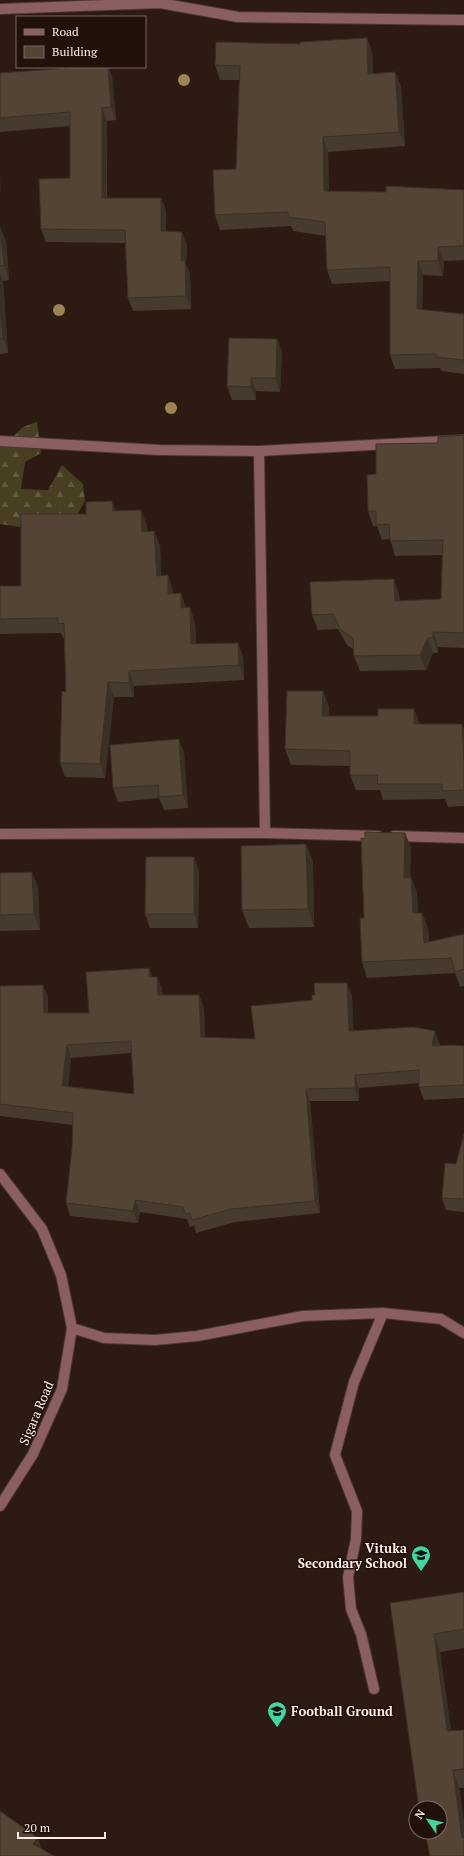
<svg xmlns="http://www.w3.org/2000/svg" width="464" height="1856" font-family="'PT Serif',serif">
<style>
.forest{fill:url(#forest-firs)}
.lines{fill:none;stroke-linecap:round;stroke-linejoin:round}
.minor-casing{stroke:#493731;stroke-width:12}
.minor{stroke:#8b5e60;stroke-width:10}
.tree{fill:#9c8455}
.wall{fill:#473a2e;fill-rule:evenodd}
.shaded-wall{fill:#3a3026}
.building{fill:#534436;stroke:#3a3026;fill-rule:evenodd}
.labels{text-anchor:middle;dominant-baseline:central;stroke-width:3;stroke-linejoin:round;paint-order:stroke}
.street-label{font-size:13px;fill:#f9ece7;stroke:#22110b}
.poi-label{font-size:13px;font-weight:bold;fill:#f9ece7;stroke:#22110b;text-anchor:end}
</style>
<defs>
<pattern id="forest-firs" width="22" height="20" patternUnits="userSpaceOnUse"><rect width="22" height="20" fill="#483e22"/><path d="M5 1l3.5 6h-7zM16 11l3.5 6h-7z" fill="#635a42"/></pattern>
</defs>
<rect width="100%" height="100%" fill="#2c1a13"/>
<path class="forest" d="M37,422L41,453L25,462L21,489L48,490L62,465L83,484L85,501L77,515L26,528L0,524V447H3L23,427Z"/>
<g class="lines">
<g class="minor-casing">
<path id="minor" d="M0,9L160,3L238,17L464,20
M0,441L159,450L259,451L464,440
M259,451L265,833
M0,834L265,833L378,836
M394,836L464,838
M0,1174L42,1229L61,1275L72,1328L62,1389L33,1454L0,1506
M72,1328L104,1338L155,1340L197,1336L303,1316L383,1313L441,1319L464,1333
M374,1689L361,1634L351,1609L348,1577L356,1539L357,1511L335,1455L354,1382L383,1313"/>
</g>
<use href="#minor" class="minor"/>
</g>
<g class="tree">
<circle cx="184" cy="80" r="6"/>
<circle cx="59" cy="310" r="6"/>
<circle cx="171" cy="408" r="6"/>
</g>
<path class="wall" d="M367,38L372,52L373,74L401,86L405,146L328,152L329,191L386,192L464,190V260L444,261L443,276L423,275L422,310L464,314V374L441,371L440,368L395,369L390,355V281L332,284L327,270L326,236L293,231L291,226L220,230L215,215L236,169L239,80H220L215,65L300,44Z
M0,73L112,76L116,120L107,121V198H161L166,211V231L187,245L186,265L190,274L191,309L133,311L128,298L125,243L46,242L41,229L70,178V126L0,132Z
M0,227L6,241L9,280L3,281L8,353L0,354Z
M277,339L282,352L280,392L256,391V400H232L227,386Z
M464,435V648L438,647V653H433L426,670L360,671L354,656V650L347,645L338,629L318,630L312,615L399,594L400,601L441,599L442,555L395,556L390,539L382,540L377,526H373L368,511L376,474L438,443Z
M116,511L147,525V532L154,531L160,546L161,576L173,590V593L186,607L195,622L196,644L238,643L243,657L244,680L134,686V697H114L105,778L65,777L60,763L66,692L64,638H63L61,633L0,634V646V586H21L86,514Z
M323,691L329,707L328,716L419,724L464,729V806L448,807L445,799L383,800L380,790H356L350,775V766L291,765L285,749Z
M179,739L184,753L188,808L164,810L159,798L118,802L113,788Z
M405,833L411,848L410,878L411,877L417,893L418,913H422L428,928L429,942L464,934V986L460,987L455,973L367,978L362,962L364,918L365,839Z
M306,844L313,862L314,927L249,928L242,910Z
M194,857L199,871L198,928H150L145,914Z
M0,873L38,887L40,930L0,931Z
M152,977H157L162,989V995H199L204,1008L205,1038L255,1039L352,995L353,1031L440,1044L439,1045L464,1046V1098L424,1100L419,1087V1083L359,1088V1101H310L320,1213L235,1222L196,1233L194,1226L190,1227L187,1219L140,1212L138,1223L70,1216L66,1203L72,1148L73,1125L0,1116V986L43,985L48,998V1013H89ZM131,1053L134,1094L68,1086L71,1058Z
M464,1134V1212L446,1210L442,1198L456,1164Z
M464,1592V1648L440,1652L451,1731L464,1730V1788H459L464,1823V1856L426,1836L424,1832H440L390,1603Z"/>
<path class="shaded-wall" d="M367,38L372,52L374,88L368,74Z
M108,67H109L112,76L116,120L111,107Z
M395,72L401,86L405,146L399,132Z
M102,108L107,121L106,211L102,198Z
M323,137L328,152L329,206L324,191Z
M0,177L1,193L0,189Z
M161,198L166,211V245L161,231Z
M0,227L6,241L9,280L4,265Z
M182,232L187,245L186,265L190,274L191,309L186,296L181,261Z
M438,247L444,261L443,276L438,261Z
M418,261L423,275L422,324L417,309Z
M0,273L3,281L8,353L3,338L0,302Z
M277,339L282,352L280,392L276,378Z
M251,378L256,391V400L251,387Z
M112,501L118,516L113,511Z
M141,510L147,525L148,547L142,532Z
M154,531L160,546L162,591L157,576Z
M168,575L173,590L174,608L168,594Z
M394,579L399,594L400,616L395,601Z
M181,593L186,607L181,608Z
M190,607L195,622L197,658L191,644Z
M433,632L438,647V653L433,638Z
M428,638L433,653L426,670L420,655Z
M238,643L243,657L244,680L239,665Z
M129,671L134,686V697L129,683Z
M108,682L114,697L105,778L100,764Z
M323,691L329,707L328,732L322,716Z
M414,709L420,724H414Z
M462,724L464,729V763Z
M179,739L184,753L188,808L183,795Z
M405,833L411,848L409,893L404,878Z
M306,844L313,862L314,927L308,909Z
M194,857L199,871L198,928L194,914Z
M32,872L38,887L40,930L34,914Z
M411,877L417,893L419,928L413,913Z
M422,913L428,928L429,959L424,943Z
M149,968L154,981L149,977Z
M157,977L162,989L163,1008L158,995Z
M347,983L352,995L354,1044L349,1031Z
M43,985L48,998V1025L44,1013Z
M199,995L204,1008L205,1050L201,1037Z
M435,1031L440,1044L437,1058L432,1046Z
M67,1045L71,1058L66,1098L62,1086Z
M355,1075L359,1088V1101L355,1088Z
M306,1089L310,1101L320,1213L315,1201Z
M135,1200L140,1212L138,1223L133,1211Z
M434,1634L440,1652L454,1749L447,1731Z
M453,1770L459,1788L464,1823V1843L462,1838Z
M38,1838L42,1850L33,1844Z"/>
<path class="building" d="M367,38L368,74L395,72L399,132L323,137L324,191L386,192V186L464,190V246L438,247V261H418L417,309L464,314V360L436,357V354L390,355V267L327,270L325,222L288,217V212L215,215L213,170L236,169L240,66L215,65L216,42L300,44V42Z
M70,67H108L111,107L102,108V198H161V231L182,232L181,261H185L186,296L128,298L125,230L41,229L39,179L70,178V112L0,118V73L70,68Z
M0,227L4,265L0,266Z
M0,302L3,338L0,339Z
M229,338L277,339L276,378H251V387L227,386Z
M464,435V633L433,632V638H428L420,655L354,656L353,638L341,630L333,614L312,615L310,582L394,579L395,601L441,599L443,540L390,541L389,524L376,525V511H368L367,475L376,474V444L438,443V437Z
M112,501L113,511L141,510L142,532L154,531L157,576L168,575V594L181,593V608L190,607L191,644L238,643L239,665L129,671V683L108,682L100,764L60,763L62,691L66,692L64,623L58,624V618L0,619V586H21V514H86V502Z
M287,691H323L322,716H378V709H414V724H462L464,763V790L442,791V784H377L378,775H350V751L285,749Z
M179,739L183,795L159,797L158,785L113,788L110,745Z
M365,832L405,833L404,878L411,877L413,913H422L424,943L464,934V969L455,972L451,958L362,962L360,918H364L361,838L365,839Z
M306,844L308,909L242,910L241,846Z
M146,857H194V914H145Z
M32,872L34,914L0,915V873Z
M149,968V977H157L158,995H199L201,1037L255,1039L251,1006L312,1000V995H315L314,983H347L349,1031L413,1027L435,1031L432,1046L452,1045L464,1046V1085L419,1087V1070L355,1075V1088L306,1089L315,1201L231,1209L192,1220L190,1213L185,1214L183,1207L135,1200L133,1211L66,1203L72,1148L73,1113L0,1104V986L43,985L44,1013H89L86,972ZM131,1041L134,1094L62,1086L67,1045Z
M464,1134V1199L442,1198L445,1163L456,1164Z
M464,1592V1629L434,1634L447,1731L464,1730V1769L453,1770L462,1838L464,1837V1856H430L425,1832H440V1808H419L390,1603Z
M0,1811L38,1838L33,1844L54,1856H0Z"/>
<defs>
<g id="school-pin" transform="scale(1)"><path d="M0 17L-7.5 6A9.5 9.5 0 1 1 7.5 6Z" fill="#43d4a0" stroke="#22110b"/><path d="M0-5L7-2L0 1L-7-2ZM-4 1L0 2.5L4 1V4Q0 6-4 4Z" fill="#111"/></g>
</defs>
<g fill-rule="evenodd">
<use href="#school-pin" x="421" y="1555"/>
<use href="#school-pin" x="277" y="1711"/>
</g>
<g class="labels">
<g class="street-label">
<text transform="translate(36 1413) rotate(-67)">Sigara Road</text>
</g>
<g class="poi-label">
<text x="407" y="1548">Vituka<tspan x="407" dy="15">Secondary School</tspan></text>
<text x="291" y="1711" text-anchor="start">Football Ground</text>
</g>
</g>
<rect x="16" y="16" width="130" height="52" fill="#22110b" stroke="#786963"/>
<rect x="24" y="29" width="20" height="6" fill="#8b5e60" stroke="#786963"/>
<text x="52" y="36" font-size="12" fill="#f9ece7">Road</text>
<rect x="24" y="46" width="20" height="12" fill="#534436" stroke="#786963"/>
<text x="52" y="56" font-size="12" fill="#f9ece7">Building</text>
<g transform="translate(428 1820) rotate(304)"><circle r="19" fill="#22110b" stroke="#786963"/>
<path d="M0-3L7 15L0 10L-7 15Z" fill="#43d4a0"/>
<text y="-6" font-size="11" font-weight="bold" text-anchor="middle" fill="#f9ece7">N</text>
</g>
<path d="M18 1832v6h87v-6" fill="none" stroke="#f9ece7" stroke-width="2"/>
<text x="24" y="1832" font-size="12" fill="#f9ece7" stroke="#22110b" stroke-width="3" paint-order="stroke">20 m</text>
</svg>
